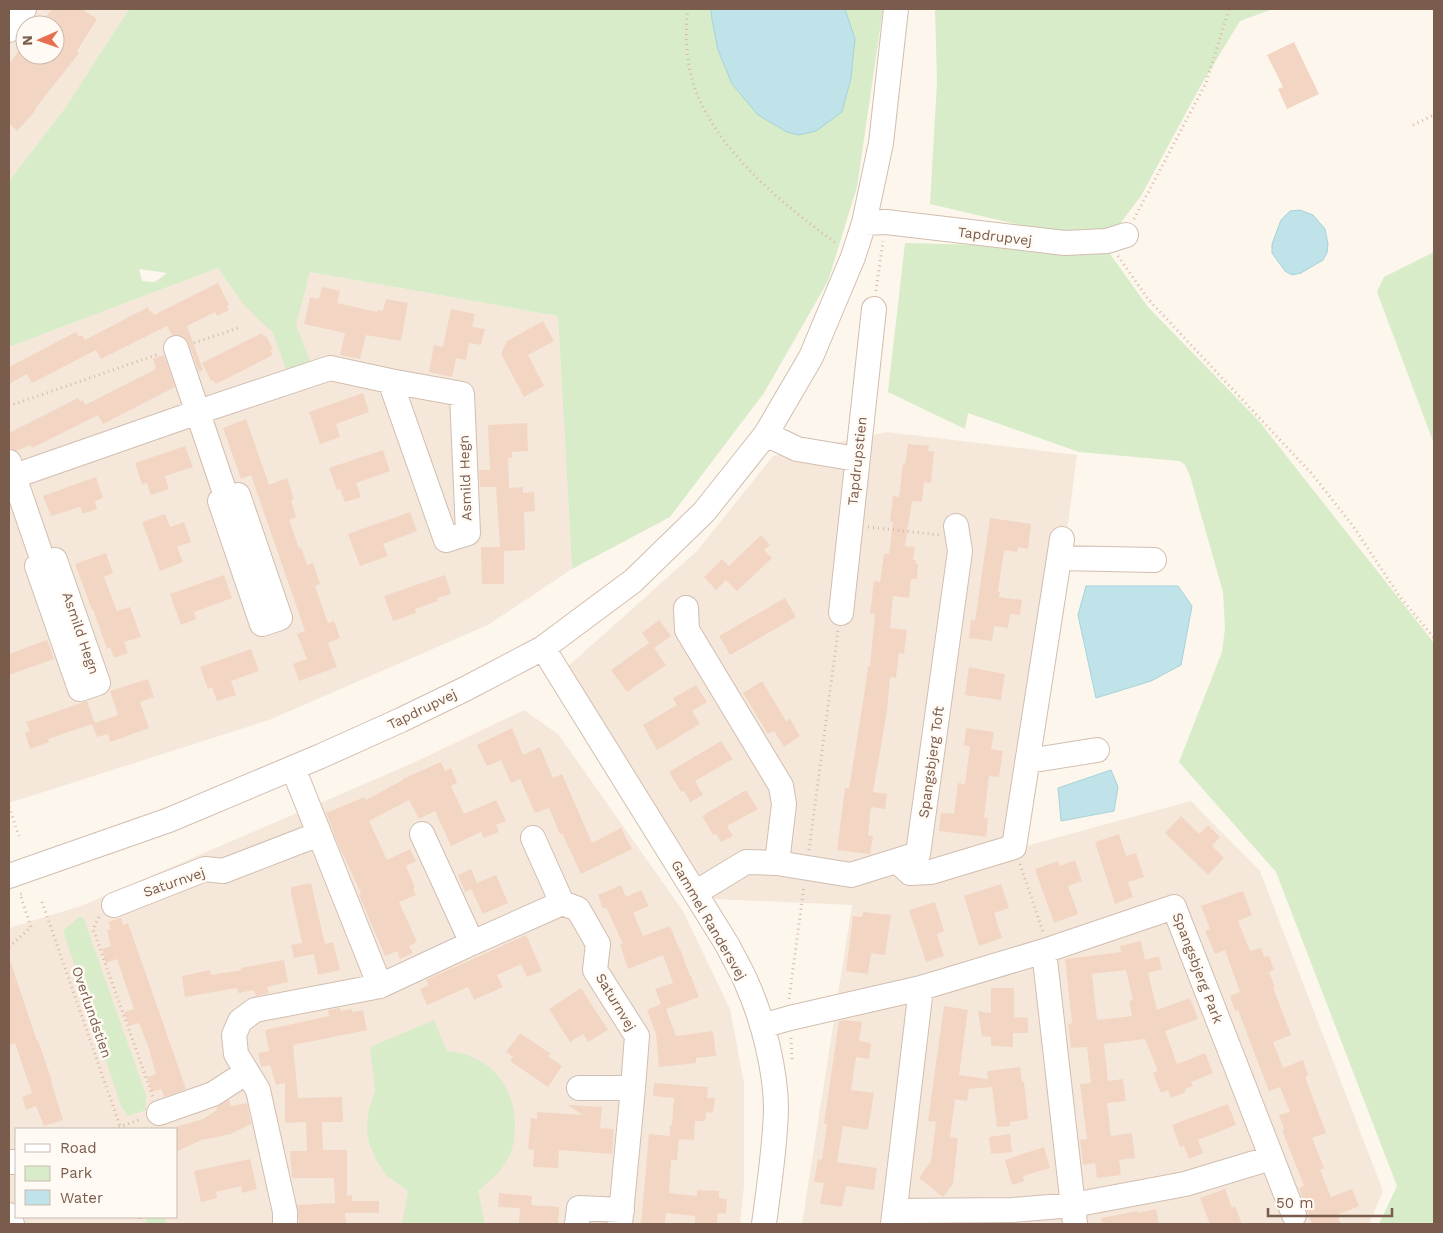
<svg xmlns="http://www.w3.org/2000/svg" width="1443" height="1233" font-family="'Work Sans',sans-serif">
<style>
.residential{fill:#f5e8da;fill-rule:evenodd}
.green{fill:#d8ecc9;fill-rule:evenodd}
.water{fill:#bfe3e8;stroke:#a5d3da}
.building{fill:#f3d5c3;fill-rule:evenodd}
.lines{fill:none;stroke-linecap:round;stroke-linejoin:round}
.minor-casing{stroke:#d1beb0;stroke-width:26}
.path{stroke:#d9b8a5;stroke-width:3;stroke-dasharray:1 4;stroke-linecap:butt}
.minor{stroke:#fff;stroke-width:24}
.labels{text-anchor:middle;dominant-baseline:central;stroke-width:5;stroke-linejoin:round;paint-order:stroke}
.street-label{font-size:14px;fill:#7a5c4d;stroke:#fffaf3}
</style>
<rect width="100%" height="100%" fill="#fdf6ec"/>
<path class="residential" d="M9,9H129L65,108L9,181ZM25,25H55V55H25Z
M218,268L310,272L558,316L572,569L488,625L269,720L9,803V347Z
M887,432L1077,455L1026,846L1191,801L1260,871L1383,1191L1369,1224H802L852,905L715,899L566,668L697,551L773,456Z
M524,710L558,734L683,911L730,1009L744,1083V1186L740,1224H9V928L81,906L413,763ZM16,1129H176V1217H16Z"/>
<path class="green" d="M129,9H883L857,187L828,281L764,393L670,517L572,569L558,316L310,272L296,325L311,363L287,372L273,333L244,305L218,268L9,347V181L65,108ZM139,269L167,273L155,282L142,281Z
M935,9H1273L1240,21L1200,87L1141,196L1116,229L1071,237L930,204L937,82Z
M905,243L1087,248L1098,249L1110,254L1148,307L1258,420L1434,643V1224H1379L1397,1186L1276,872L1179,762L1222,652L1225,628L1223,592L1190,476L1185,465L1180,461L1079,452L968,413L965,429L888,392Z
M1434,252V444L1377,292L1384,277Z
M80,916L84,919L146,1095V1110L128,1116L121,1106L63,931Z
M434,1020L447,1051C457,1052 467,1054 476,1059C502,1070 516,1100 515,1128C514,1138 514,1148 509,1157C502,1171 490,1181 478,1191L485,1224H402L408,1191L387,1176L376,1160L369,1143L367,1130L368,1113L375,1090L370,1047Z
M146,1217H166V1224H146Z"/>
<path class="water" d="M711,9H845L855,39L851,78L842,112L816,131L799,135L787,132L758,115L732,84L718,50L712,20Z
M1300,210L1313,215L1325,229L1328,244L1327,253L1323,260L1301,273L1292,275L1285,271L1272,253V244L1281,220L1290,211Z
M1086,586H1178L1192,606L1181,665L1151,681L1096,698L1078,615Z
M1111,770L1118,787L1114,811L1061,821L1058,788Z"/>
<path class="building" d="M52,9H82L97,19L77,51L79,53L35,109L36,110L17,131L9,123V64L25,43V55H55V25H39Z
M1294,42L1319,94L1287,109L1278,89L1283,87L1267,55Z
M218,283L229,305L227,306L229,310L217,316L215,312L187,326L203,370L199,372L189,344L185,338L179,335H172L167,326L101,359L96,350L32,383L27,374L9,384V367L76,332L79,337L82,335L85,340L148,307L150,312L152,311L154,315Z
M322,287L340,291L337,303L377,312V310L383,311L386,299L408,303L401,341L366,335L360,359L340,355L345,333L304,324L310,297L319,299Z
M451,309L475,314L472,327L485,329L481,345L469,343L466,360L456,358L452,377L429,372L434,345L443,347Z
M543,321L554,341L528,355L544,386L524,397L501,354L507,341Z
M262,333L264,337L266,336L273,349L270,350L273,355L216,384L213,380L211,381L202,363Z
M164,355L175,387L103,424L98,415L32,448L31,445L16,451L9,449V433L78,398L81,402L83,400L85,405L156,369L153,359Z
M363,393L369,412L336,424L340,437L320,444L309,412Z
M246,419L269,485L287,478L294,499L291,500L296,517L289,520L299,548L301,547L307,565L313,563L320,584L315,586L328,623L334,621L340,638L328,643L337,667L299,681L293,664L307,659L297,634L305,631L251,475L241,479L223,428Z
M527,423L528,451L512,452V458H508L509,488L523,487V493L534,492L535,511L524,512L525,550L504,551V584H482L481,547H500L496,487H480L479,470H490L488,425Z
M908,444L929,446L928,451L934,452L931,483L924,482L922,502L912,501L905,546L915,547L913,560H916L915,563L918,564L917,579H911L909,598L893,596L890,628L907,630L904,654L899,653L896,678L890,677L887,711L873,792L887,794L885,809L871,807L868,835L873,836L870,854L837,850L845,788L849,789L864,696L868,666H870L875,614H870L874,581L880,582L884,554H889L893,522L890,521L893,496L899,497L903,464H905Z
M185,446L193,467L165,476L169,489L151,495L147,483L142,484L135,463Z
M383,450L390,471L356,483L361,497L345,502L340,489L337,490L329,468Z
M96,477L103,498L95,501L97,509L83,514L80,507L51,516L43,496Z
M410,512L417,531L383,544L388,556L360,566L348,534Z
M165,514L170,527L184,522L191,542L177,547L183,562L160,571L142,522Z
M990,518L1031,524L1028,549L1018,547L1017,552L1004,550L998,592H1000L999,597L1022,600L1020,615L1010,614L1008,628L994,626L992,641L969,638L971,620L975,621Z
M761,535L770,545L764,550L772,558L737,591L726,580L716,590L704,577L722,559L729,566Z
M106,553L113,573L104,577L117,611L130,607L141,637L124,642L128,653L114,658L110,647L107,649L93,609L92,610L75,564Z
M224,575L232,598L194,612L196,619L181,625L170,594Z
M445,575L451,594L437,598L438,601L415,609L416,613L393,621L384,596Z
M785,598L796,617L730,655L719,636Z
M659,620L671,636L654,648L666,665L627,692L611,670L649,643L642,633Z
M47,640L54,659L9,675V654Z
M251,649L259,671L231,681L236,695L217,701L212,687L208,689L200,667Z
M969,667L1005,674L1001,700L965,695Z
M148,679L154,697L140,702L149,728L110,742L108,734L97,737L92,724L48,739L49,742L30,749L25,733L30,731L26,722L87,701L95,723L118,715L110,691Z
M762,681L786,721L790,719L800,736L784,747L774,731L768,734L743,693Z
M696,685L707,702L692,711L700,724L657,750L643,725L677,705L673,698Z
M512,728L523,755L540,747L553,778L562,774L592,843L621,828L632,849L581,874L562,833L560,834L549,808L535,813L520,779L511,783L501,760L487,766L477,745Z
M966,728L994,732L991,749L1003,751L999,777L989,776L984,818H988L986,837L939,831L941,813L954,814L958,783L965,784L970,746H964Z
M721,741L733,759L695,781L703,795L690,802L684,791L681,792L669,772Z
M441,762L445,771L451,768L457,783L451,786L464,814L496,800L506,821L496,825L499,832L484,838L481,832L451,846L435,811L419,819L409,800L369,821L387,860L410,849L416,861L406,866L415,887L413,888L416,895L399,902L417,942L409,946L413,953L400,959L397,951L385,956L359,895L361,893L338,844L326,813L365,797L366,800L403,780V779Z
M746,790L758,809L727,826L733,836L721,842L716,834L713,835L702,816Z
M1181,816L1199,834L1208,825L1220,837L1212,846L1224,858L1208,875L1165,833Z
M1119,834L1126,856L1136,853L1144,877L1128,882L1133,897L1115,904L1095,842Z
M1075,860L1082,881L1068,886L1078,914L1054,923L1035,869L1058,861L1060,866Z
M471,869L477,883L496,875L508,903L483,914L471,889L465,892L458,875Z
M311,883L325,944L333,942L340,970L318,975L314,954L294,958L291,945L302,943L291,893V887Z
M1001,884L1009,908L994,913L1002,938L979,946L964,896Z
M621,885L626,897L641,890L649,906L633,913L643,936L670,926L679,949H680L690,976H691L699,997L666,1009L676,1036L713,1031L716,1056L696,1058V1063L659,1067L656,1034L647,1010L661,1004L655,989L673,983L663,955L628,969L620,945L623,944L606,907L603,909L598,895Z
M1243,891L1252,915L1238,921L1250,951L1261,948L1264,957L1269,956L1274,970L1269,972L1275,987H1273L1291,1035L1273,1042L1283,1068L1303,1060L1308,1075L1305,1077L1326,1133L1312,1138L1324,1168L1320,1170L1331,1197L1352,1189L1359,1206L1337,1215L1341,1224H1312L1299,1188L1304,1186L1282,1130L1284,1129L1279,1115L1290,1112L1280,1087L1269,1091L1238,1010L1235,1011L1230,996L1240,992L1225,950L1215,954L1205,931L1210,929L1201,906Z
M935,902L944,931L937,934L944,956L926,962L909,910Z
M863,912L891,915L885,955L871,953L868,974L846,971L853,916L862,917Z
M121,918L123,925L128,923L186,1089L164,1097L161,1089L152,1092L147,1077L156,1074L148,1046L139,1023L129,1026L124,1012L134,1009L117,959L106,963L102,949L111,946L107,930L111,929L108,922Z
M526,935L542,971L527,977L521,964L497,975L503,987L474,1000L468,987L427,1005L420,989L429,985L426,980Z
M1141,941L1145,960L1159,956L1162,969L1148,973L1157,1010L1190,998L1198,1019L1165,1031L1177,1064L1205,1053L1213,1073L1191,1082L1193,1086L1185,1089L1186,1092L1171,1098L1168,1090L1161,1093L1153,1073L1158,1071L1145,1039L1104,1044L1108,1081L1123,1079L1126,1101L1107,1103L1111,1136L1132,1133L1135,1158L1119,1160L1121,1175L1097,1178L1095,1163L1083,1165L1080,1140L1087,1139L1080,1084L1091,1083L1087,1047L1071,1048L1068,1024L1072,1023L1065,959L1121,952L1120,946ZM1126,970L1133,1000L1129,1001L1132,1016L1097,1020L1092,974Z
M284,960L288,982L267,987L269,993L256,996L254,990L238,993L237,988L185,997L182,976L210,970L211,975L242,970L241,968Z
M11,963L37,1041L38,1040L52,1081H51L63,1120L44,1126L36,1106L26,1110L22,1097L32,1093L15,1043L9,1045V964Z
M581,988L608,1030L588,1042L583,1034L570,1042L549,1009Z
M991,988H1014V1017L1028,1018V1033H1013V1047L991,1046V1037L982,1036L978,1011L991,1013Z
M944,1006L968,1010L959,1075L988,1079L987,1071L1020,1067L1022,1082H1024L1028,1119L1010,1122V1126L997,1127L992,1087L969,1089L967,1101L955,1099L950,1137L958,1138L953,1184L943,1197L919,1178L931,1161L936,1122L928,1121Z
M340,1008L341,1011L352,1009V1012L363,1010L367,1030L293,1045L298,1098L342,1097L343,1122H322L323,1150H347V1196L352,1195V1201H379V1213H345L346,1224H299L297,1205L335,1203L334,1178H292L290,1151H307L306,1122L285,1123V1083L276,1085L270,1065L261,1067L258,1053L269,1051L265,1030L329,1016L328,1010Z
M844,1020L862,1022L859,1041L871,1043L869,1059L856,1057L851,1090L874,1093L868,1130L843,1126L837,1162L877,1168L874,1190L846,1186L842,1207L820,1204L824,1183L814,1182L818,1159L822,1160L827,1124H824L839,1021Z
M520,1033L551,1054L548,1056L562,1066L548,1087L510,1061L513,1057L506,1052Z
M654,1083L708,1087L707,1098H715L713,1113L706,1112L705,1121H695L694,1140L679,1139L677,1160H671L669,1193L697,1196V1190L719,1191V1198L727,1199L726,1214L718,1213L717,1224H695V1216L666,1213L665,1224H641L649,1134L670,1136V1125H672L674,1098L653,1096Z
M229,1100L231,1106L247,1103L251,1124L231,1134L201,1140L176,1152V1127L203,1119L217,1110V1107Z
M1228,1104L1236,1125L1198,1140L1203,1153L1189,1159L1184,1146L1180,1147L1172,1125Z
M568,1105L602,1107L600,1128L614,1129L612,1154L559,1150L558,1168L533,1167L534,1150L528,1149L531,1118L537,1119V1112L583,1115Z
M1010,1134L1012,1152L991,1154L989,1137Z
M1044,1147L1050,1168L1023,1176L1024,1181L1012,1185L1005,1160Z
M250,1159L257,1189L242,1193L241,1186L216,1192L217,1198L201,1202L194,1171Z
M1225,1189L1232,1208L1235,1206L1242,1224H1210L1200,1198Z
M499,1193L532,1196L531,1205L559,1207L558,1224H519L520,1208L498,1207Z
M1156,1209L1159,1224H1102L1101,1218L1137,1211L1138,1213Z"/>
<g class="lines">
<g class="minor-casing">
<path id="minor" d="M9,30L24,9
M864,223L886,222L1065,243L1107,241L1126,235
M176,348L227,499L238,495L280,618L262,624L220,501L227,499
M766,434L797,449L857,459
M9,462L44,564
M9,478L198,412L330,368L390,381L462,394L468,533L446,540L390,381
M1059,558L1154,560
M55,560L98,683L80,689L37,566Z
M686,608L687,630L781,786L784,804L777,863L746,862L695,893
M841,613L874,309
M543,648L728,946C734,959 742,971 747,984C763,1019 776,1071 776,1110C775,1148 769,1186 764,1224
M1028,761L1097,750
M293,768L380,986
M422,834L472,943
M533,838L562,903L578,909L598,944L595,970L637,1036L633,1088L620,1224
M897,861L910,873L931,872L1014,847L1062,539
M777,863L851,875L918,854L960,551L956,526
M9,876L169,820L321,756L401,720L465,689L543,648L633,581L704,512L766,434L811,357L853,257L864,223L881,143L896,9
M114,905L205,869L223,871L319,834
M1044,951L1075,1224
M762,1026L790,1018L921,988L1044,951L1174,907L1294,1215
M579,1088H633
M159,1113L213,1094L247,1072
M9,1162H16
M895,1211L1013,1210L1073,1205L1185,1184L1271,1158
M9,1215L12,1224
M285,1224V1212L258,1090L236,1054L234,1035L240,1021L255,1010L380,986L472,943L562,903
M577,1224L579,1208L622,1210
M893,1224L921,988"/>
</g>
<path class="path" d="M688,9C684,37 687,73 699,99C727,159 785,206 837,244
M1413,125L1434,115
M1134,219L1206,83L1229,9
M1118,256L1148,299L1312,474L1353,526L1400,597L1434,638
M876,291L883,241
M194,343L238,328
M9,406L159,354
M868,527L939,535
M9,807L19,836
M809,850L838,631
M1020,864L1043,932
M42,902L121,1129
M99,917L93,929L153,1097
M9,947L31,927L20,894H22
M789,999L804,886
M791,1038L792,1059
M114,1129L141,1119
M140,1224V1217"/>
<use href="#minor" class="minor"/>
</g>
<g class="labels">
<g class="street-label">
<text transform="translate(995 236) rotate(7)">Tapdrupvej</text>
<text transform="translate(857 461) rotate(-84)">Tapdrupstien</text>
<text transform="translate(465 478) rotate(-92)">Asmild Hegn</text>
<text transform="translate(81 633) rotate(71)">Asmild Hegn</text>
<text transform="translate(422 709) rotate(-26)">Tapdrupvej</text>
<text transform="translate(931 762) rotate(-82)">Spangsbjerg Toft</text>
<text transform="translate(174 882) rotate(-19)">Saturnvej</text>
<text transform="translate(709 920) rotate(60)">Gammel Randersvej</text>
<text transform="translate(1198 968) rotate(69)">Spangsbjerg Park</text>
<text transform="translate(616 1002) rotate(59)">Saturnvej</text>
<text transform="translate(92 1012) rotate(71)">Overlundstien</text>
</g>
</g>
<rect width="1443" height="1233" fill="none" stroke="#7a5c4d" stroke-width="20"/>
<rect x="15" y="1128" width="162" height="90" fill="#fffaf3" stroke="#cabbb1"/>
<rect x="25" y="1144" width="25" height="8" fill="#ffffff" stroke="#cabbb1"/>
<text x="60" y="1153" font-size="15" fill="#7a5c4d">Road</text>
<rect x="25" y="1166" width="25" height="15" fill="#d8ecc9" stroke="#cabbb1"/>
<text x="60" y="1178" font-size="15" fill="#7a5c4d">Park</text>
<rect x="25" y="1190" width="25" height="15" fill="#bfe3e8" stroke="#cabbb1"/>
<text x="60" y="1203" font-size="15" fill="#7a5c4d">Water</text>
<g transform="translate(40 40) rotate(268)"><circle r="24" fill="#fffaf3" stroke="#cabbb1"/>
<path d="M0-4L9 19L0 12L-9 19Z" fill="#e76f51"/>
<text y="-8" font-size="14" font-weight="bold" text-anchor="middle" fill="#7a5c4d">N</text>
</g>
<path d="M1268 1208v8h124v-8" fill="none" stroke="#7a5c4d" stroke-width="2.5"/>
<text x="1276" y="1208" font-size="15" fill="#7a5c4d" stroke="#fffaf3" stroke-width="4" paint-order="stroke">50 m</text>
</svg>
